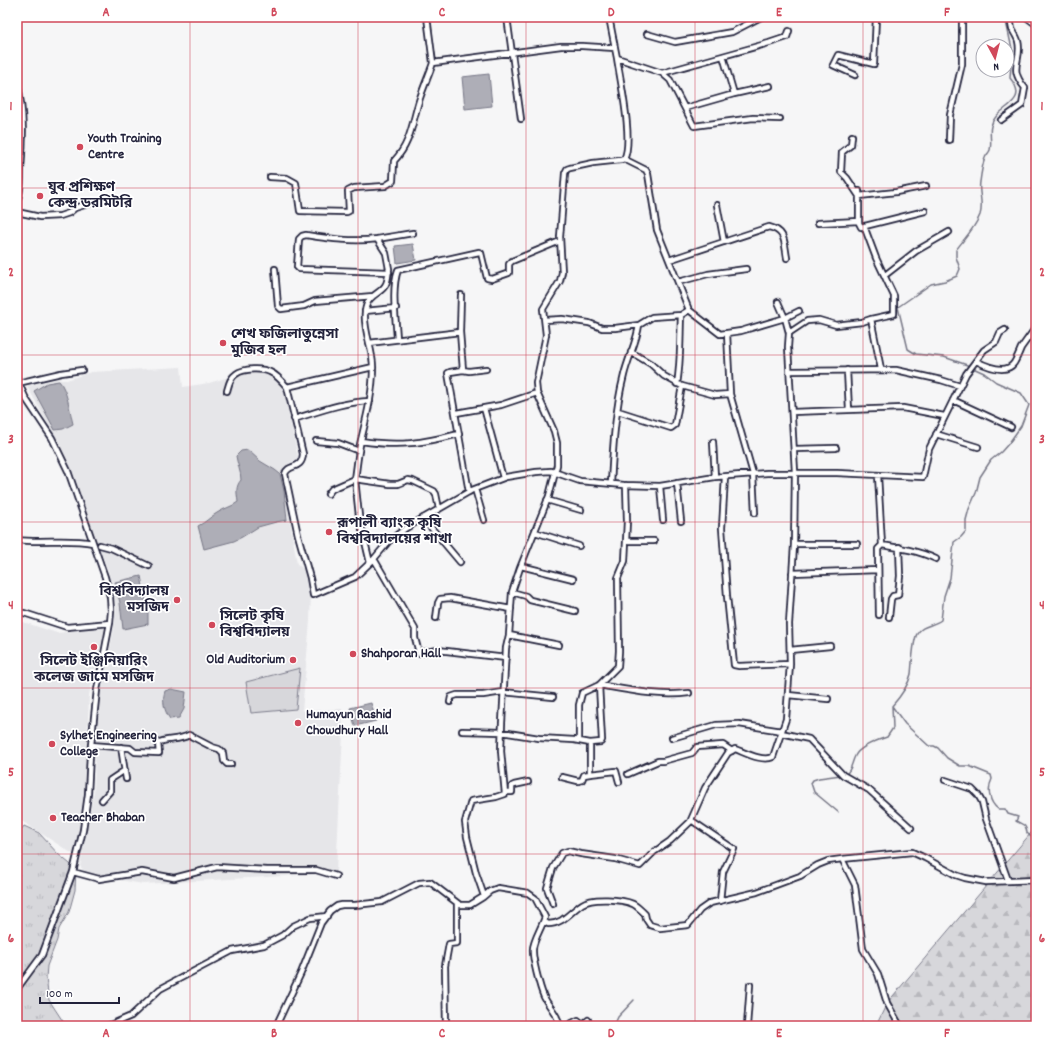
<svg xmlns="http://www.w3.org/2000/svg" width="1053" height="1043" font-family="Dekko,'Noto Sans Bengali',sans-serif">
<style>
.built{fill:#e6e6e9}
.forest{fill:url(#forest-firs);stroke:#7c7c8b}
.park{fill:url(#park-tufts);stroke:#7c7c8b}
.garden{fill:#d7d7db;stroke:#7c7c8b}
.water{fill:#aeaeb7;stroke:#767685}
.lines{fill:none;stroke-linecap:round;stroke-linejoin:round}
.stream{stroke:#767685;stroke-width:1.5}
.minor-casing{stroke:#22223b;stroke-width:8}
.primary-casing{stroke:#22223b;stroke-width:10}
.minor{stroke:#fff;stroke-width:4.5}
.primary{stroke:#fff;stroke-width:7}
.grid{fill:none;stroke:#d1495b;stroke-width:1;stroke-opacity:0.55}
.poi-dot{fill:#d1495b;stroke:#fff;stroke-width:1.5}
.labels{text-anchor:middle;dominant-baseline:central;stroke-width:3.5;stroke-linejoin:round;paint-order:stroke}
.poi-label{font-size:14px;font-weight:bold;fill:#22223b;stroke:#fff;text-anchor:start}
.neatline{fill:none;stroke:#d1495b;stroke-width:1.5}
.grid-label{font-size:13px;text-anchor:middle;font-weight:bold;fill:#d1495b}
</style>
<defs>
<pattern id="forest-firs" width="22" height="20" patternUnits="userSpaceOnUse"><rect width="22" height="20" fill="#d7d7db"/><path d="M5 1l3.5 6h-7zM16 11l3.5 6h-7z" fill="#b8b8bd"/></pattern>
<pattern id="park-tufts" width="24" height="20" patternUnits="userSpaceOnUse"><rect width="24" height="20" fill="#d7d7db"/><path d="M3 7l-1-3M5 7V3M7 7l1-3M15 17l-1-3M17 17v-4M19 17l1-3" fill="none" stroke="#b8b8bd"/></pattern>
</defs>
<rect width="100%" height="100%" fill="#f6f6f7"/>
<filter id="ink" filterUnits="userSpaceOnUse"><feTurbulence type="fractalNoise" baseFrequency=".025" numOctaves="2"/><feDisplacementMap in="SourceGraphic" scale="8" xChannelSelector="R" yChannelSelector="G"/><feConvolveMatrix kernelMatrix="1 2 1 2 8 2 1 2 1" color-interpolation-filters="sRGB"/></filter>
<g filter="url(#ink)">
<path class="built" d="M181,367L183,387L209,383L229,377H236L242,374L258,372L269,373L276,378L284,388L298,458L285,466L282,471L297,564L305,570L311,592L310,621L302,711L342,709L343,732L336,873L143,884L102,877L85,872L80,866L94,791L96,715L114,629L116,605L108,570L94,536L74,475L65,455L27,386L57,379L62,380H67L91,372Z
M17,620L57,633L106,627L89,695L86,779L84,803L79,835L73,854L17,818Z"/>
<path class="forest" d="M1036,827V1026H876L887,1003Z"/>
<path class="park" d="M24,826L39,833L58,854L76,869L75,890L69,912L59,929L57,940L47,966L46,978L49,1000L66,1026H17V835Z"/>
<path class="garden" d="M300,668L296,709L251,713L246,682Z"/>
<path class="water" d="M489,74L492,106L465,109L462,77Z
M413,244L416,260L397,263L395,246Z
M59,381C67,389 70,412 73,424L63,429L55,430L34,391L47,383Z
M248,450L260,461L275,470L280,474L284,491L287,520L276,522L258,527L242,537L234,541L204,549L198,526C206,522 210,517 217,513C224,508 232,507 238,502C237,493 235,487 241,480C241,471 237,464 236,456L241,451Z
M141,576L148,612V624L123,629L120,603L115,582Z
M171,689L186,692L184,709L179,718L170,719C164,711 162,700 165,691Z
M371,703L376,721L355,726L350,708Z"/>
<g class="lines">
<path class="stream" d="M970,366L944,357L916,354L908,349L898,307L931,284L945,281L957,276L960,269L956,257V250C964,239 975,228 980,215C984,203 978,193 980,182C981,174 982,166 985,158C986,155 989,153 990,150C992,142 989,133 991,126C995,106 1032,104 1010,78L1012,49L1005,17
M892,706L905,724L929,746H934L938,748L947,758L960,766H969L991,775L992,779C987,789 989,802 998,809H1005L1008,814L1018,817L1016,821C1023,825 1026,824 1027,833L1035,840L1036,850
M845,775C852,770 851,764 855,756C859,747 878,740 887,737L893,728L892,706C900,697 908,687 911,674C912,665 913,640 917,634C922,625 933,626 941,620L944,596L950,578L954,542L961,537L966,531V520L969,509L976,493L980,477L991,460L1001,452L1009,443L1021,426L1029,405L1021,393L996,382L984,373L973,368
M838,812L814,792L811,783L813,780L819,778L841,775
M614,1026L618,1017L634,1000"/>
<g class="minor-casing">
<path id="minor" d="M427,17L433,63L561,46H582L615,48
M507,17L521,119
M609,17L617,58L662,73L670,80L694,126L753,118L780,119
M647,34L675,42L732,32L761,17
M723,56L734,94
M662,73L769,43L787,37L789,31
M855,75L833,65L838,55L874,64L876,17
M17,84C25,112 23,142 21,170C21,180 21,192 17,201
M685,108L734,94L770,86
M1001,120L1022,105L1025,88C1007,67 1023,61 1018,41C1017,37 1014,33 1012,29C1011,25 1011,21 1010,17
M852,136L851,145L842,152L841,172L847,178L859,196L896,192L926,186
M949,140L950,115L962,64V17
M624,159L646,170L648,174L657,230L689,310
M270,177L287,178L296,183L300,211L347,212L349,211L348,191L354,188L385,186L393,181L394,161C412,142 412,121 420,98C424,86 429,75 433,63
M859,191V223L861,227L925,211
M717,205L724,242
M17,212L40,217L60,216L69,213L75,208L94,202
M818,223L859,221
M864,226L876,258L894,296V314L871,319L881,369
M377,239L413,233
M669,260L769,227C786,231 784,242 787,258
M275,269L278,306L281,309L304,306L315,301L373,296
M884,276L916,251L949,232
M678,282L708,274L746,269
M778,302L785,318L799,311
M365,311L396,308
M545,320L562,319L589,323L602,328H615L639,325
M460,332L461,295
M727,333L730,394L753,474L755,513
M789,333L807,321L819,320L836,325L862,322L871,319
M397,339C396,319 391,289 398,270L479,252L481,253L487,278L492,279L509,273V264L512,261L560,241
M369,343L460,332L463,370L469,371L486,369
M631,352L651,364L664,376L682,386L715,395L730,394
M976,361C986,366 1006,375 1014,363C1017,358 1019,353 1021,348C1026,341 1031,334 1036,327
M463,370L450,372L448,373L469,492
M847,370L849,410
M790,371L896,370L941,380L960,386
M17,379L26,399L52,438L68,471L105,577L110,597L111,611L110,623L97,690L90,754L88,794L83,830L73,872L42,955L17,989
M18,383L61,373L82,370
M677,384C681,361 680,338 681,315
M287,387L373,367
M227,391C229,384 230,378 236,374C244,368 262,368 270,372C277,375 282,381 287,387L303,454C302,471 288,463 285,474L298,535L310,578L313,595L355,577L373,560L389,541L406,528L472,490L506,477L536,472L551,471L580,481L624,485L660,486L715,477L767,473H837L923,477L929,449L966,374L984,350L996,342L1000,333L1005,330
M953,400L1011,427
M484,408L503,478
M618,411L671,428L675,425L682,386
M792,412L903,408L944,416
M456,413L501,405L537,393
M294,419C320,411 343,402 370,401
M936,434L978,447
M316,441L338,443L359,451
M361,441C400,447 422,443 459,434
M713,442L715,477
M794,449L836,448
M878,475L882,545C901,548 919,551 936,559
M725,477L722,528L727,596L734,665L739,666L790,664
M677,483L681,521
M660,486L663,520
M475,489L484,520
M328,494L332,489L355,479C357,466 358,453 361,440C367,415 373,392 373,367C373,349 363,330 365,312C367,293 381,295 386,284C388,280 388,274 389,269L386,253L377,239C353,242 331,239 306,235L302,236L299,239L297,267L299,269L389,272
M547,500L581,510
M423,518L460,562
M535,532L579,546
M17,540C43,543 68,538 93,543
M626,541H654
M794,544H857
M100,545L111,548L149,566
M374,559L415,629V638L419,653L438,650L506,658
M370,563L359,516L355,479L390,484H398L408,480L413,481L434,491L436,494L439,509
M521,566L573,579
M792,573L878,570
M512,592L526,596L530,600L575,611
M17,613H24L67,627L110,623
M879,615L878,549L882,545
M889,617L891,599L893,596L898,595L900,576L899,547
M436,618L438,603L440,599L450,598L511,609
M509,635L559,645
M790,650L830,646
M599,685C628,690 659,697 689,693
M788,695L828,699
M450,702L451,697L457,695H483L503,692L553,697
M462,731L502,732L539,738L574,740L590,743V774L616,771L619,782
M781,733L809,739L843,775L869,790L911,828
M672,738L716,725L739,724L782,731
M579,741V705L582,693L599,685L618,666L619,651L618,578L625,561L627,521L626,485
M590,743L601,742L602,740L599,685
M91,745L130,748L135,752L159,753L158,743C164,738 179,741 189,735L212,747L219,749L223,753L224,761L227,764H231
M121,747L126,779
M628,774L658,761H663L692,753L697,747L723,745L732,751
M562,777L578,781L582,780L584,775L590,774
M945,780L972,789L978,795L982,802L986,819L1008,880
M505,792H512V786L514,785L528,782
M102,800L110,791V780L125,770
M691,820L734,849L723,872L720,901
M73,872L99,879L142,872L174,878L217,867L267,870H316L336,876
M484,896L476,873L467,837L465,822L471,801L496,797L505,794L501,751L502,723L506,648L509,635L512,592L520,568L549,496L557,465V443L554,431L537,393L536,383L546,335L543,309L560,281L562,272L560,237L565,173L567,169L570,168L593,163L621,160L624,159C634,142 620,79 617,58
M553,904L547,888L553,868L562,853L568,851L581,854L615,859L640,866L654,852L670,841L690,822L705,788L728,753L735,749C746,753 762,762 773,757L786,719L790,664L789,624L794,545L795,472L788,347L789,333L785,318L741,331L720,334L689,310L681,315L652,317L639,325C637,341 628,358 624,375C615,410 613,447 611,484
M544,921L548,924C563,924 570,912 582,904C592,897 622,899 633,904C637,906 642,911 645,914L646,919L650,925L660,928L688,925L700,910L710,903L757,892L800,876L818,865L828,861L842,859
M108,1026L131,1016L160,989L232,951L264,945L283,935L293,926L310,918L327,916
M276,1026L301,973L321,923L330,911L337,906L342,905H355L382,902L419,883L430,882L460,905H470L483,897L490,891L498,888L528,893L535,898L545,917C542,927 533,941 533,949C532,958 540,988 544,997C550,1009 557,1012 560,1026
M446,1026L445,966L449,944L457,943V903
M566,1026L578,1020L583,1024L588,1020
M747,1026L750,985
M900,1026L887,1003L878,974L863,949L855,885L842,859L912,852L925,858L956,875L965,878L986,882L1036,880"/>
</g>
<g class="primary-casing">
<path id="primary" d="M1028,17L1036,23"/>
</g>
<use href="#minor" class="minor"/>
<use href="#primary" class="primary"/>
</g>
</g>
<path class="grid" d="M190,17V1026M358,17V1026M526,17V1026M695,17V1026M863,17V1026M17,188H1036M17,355H1036M17,522H1036M17,688H1036M17,854H1036"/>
<g class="poi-dot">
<circle cx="80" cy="147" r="4"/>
<circle cx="40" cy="196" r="4"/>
<circle cx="223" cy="343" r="4"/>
<circle cx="329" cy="532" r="4"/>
<circle cx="177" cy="600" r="4"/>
<circle cx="212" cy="625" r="4"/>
<circle cx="94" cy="647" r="4"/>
<circle cx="353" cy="654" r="4"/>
<circle cx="293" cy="660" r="4"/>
<circle cx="298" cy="723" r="4"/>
<circle cx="52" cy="744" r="4"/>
<circle cx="53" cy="818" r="4"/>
</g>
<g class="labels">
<g class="poi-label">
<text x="88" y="139">Youth Training<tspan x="88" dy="16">Centre</tspan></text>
<text x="48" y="188">যুব প্রশিক্ষণ<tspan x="48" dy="16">কেন্দ্র ডরমিটরি</tspan></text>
<text x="231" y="335">শেখ ফজিলাতুন্নেসা<tspan x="231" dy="16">মুজিব হল</tspan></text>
<text x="337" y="524">রূপালী ব্যাংক কৃষি<tspan x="337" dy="16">বিশ্ববিদ্যালয়ের শাখা</tspan></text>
<text x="169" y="592" text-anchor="end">বিশ্ববিদ্যালয়<tspan x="169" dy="16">মসজিদ</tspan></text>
<text x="220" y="617">সিলেট কৃষি<tspan x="220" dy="16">বিশ্ববিদ্যালয়</tspan></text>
<text x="361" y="654">Shahporan Hall</text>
<text x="285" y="660" text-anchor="end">Old Auditorium</text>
<text x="94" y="662" text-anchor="middle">সিলেট ইঞ্জিনিয়ারিং<tspan x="94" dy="16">কলেজ জামে মসজিদ</tspan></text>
<text x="306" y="715">Humayun Rashid<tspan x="306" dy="16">Chowdhury Hall</tspan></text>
<text x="60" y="736">Sylhet Engineering<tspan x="60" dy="16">College</tspan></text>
<text x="61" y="818">Teacher Bhaban</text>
</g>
</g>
<rect width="1053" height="1043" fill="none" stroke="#fff" stroke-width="44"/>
<g transform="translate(995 58) rotate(173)"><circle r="19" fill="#ffffff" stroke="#a7a7b1"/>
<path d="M0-3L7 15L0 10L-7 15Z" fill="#d1495b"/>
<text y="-6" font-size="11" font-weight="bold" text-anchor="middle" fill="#22223b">N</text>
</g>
<path d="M40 997v6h79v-6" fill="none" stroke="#22223b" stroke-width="2"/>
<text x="46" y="997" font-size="12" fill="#22223b" stroke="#ffffff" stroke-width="3" paint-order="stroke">100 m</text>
<rect x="22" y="22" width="1009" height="999" class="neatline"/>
<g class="grid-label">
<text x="106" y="16">A</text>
<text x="274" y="16">B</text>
<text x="442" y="16">C</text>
<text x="611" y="16">D</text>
<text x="779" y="16">E</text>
<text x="947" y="16">F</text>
<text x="11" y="110">1</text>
<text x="1042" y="110">1</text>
<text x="11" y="276">2</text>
<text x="1042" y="276">2</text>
<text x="11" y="443">3</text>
<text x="1042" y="443">3</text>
<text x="11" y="609">4</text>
<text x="1042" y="609">4</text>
<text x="11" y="776">5</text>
<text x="1042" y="776">5</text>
<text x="11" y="942">6</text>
<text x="1042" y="942">6</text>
<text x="106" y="1037">A</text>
<text x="274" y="1037">B</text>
<text x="442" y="1037">C</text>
<text x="611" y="1037">D</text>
<text x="779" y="1037">E</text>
<text x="947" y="1037">F</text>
</g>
</svg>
